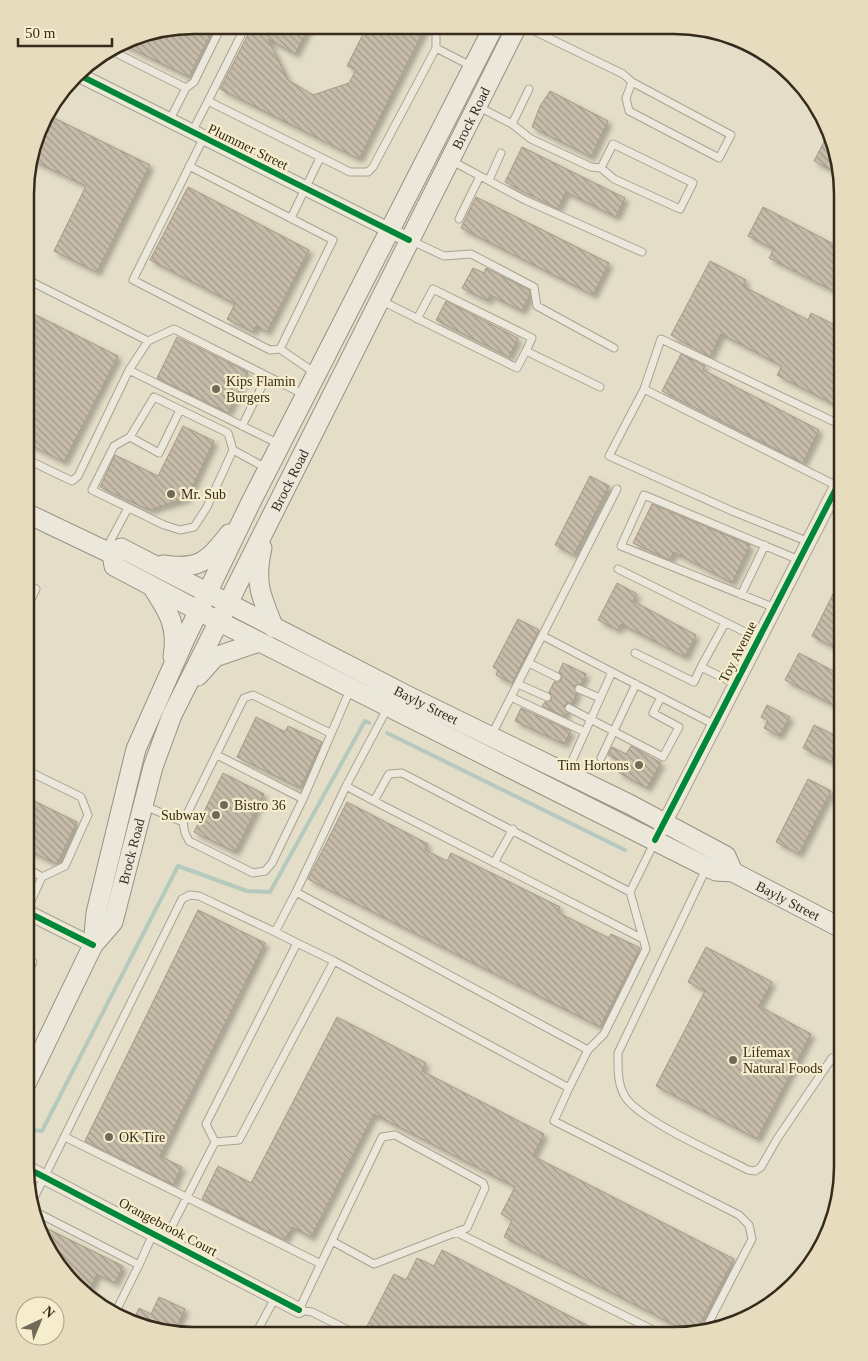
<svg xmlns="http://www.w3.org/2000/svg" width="868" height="1361" font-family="Georgia,serif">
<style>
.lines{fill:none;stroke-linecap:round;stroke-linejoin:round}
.stream{stroke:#b5c9be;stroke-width:4}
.building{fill:url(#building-back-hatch);stroke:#a39988;filter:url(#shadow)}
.service-casing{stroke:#a8a292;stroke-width:9}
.minor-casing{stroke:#a8a292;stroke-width:16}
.secondary-casing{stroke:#989182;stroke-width:21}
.service{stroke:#ebe7db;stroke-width:7}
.minor{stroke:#ebe7db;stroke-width:14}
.secondary{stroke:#ebe7db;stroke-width:19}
.cycleway-casing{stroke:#f6edcc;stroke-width:9}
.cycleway{stroke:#00873e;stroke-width:6}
.poi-dot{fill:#736958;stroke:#f6edcc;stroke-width:2}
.labels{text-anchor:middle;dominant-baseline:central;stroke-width:4.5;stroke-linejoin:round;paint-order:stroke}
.street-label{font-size:14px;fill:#362a1b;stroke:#f6edcc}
.poi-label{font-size:14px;fill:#362a1b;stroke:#f6edcc;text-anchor:start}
.rim{fill:none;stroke:#362a1b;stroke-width:2.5}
</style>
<defs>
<pattern id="building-back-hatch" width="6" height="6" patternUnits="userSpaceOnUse" patternTransform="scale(1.25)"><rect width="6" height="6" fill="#c7bca9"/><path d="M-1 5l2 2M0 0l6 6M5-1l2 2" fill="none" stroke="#a29989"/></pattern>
<filter id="shadow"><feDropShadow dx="4" dy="4" stdDeviation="2.5" flood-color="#0004"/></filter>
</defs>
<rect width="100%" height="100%" fill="#e4dec8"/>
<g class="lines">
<path class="stream" d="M387,733L625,850
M25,1129L42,1131L178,866L247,891L270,892L365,721L369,723"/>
</g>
<path class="building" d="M194,25H215L189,77L120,43L130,38Z
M251,25H310L295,54L268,39L288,80L313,95L349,83L356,70L347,66L367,26H426L359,159L220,89L251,29Z
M550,91L608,121L591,157L532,127L540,106Z
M46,114L150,165L97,272L54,251L86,186L30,159L43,119Z
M830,130L839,174L814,161Z
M522,147L625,198L616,217L566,192L558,209L505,182Z
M188,187L309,250L267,332L256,326L253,332L227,319L235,304L150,260Z
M476,197L609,263L593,295L461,228Z
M763,207L843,249V296L769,258L774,249L748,236Z
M710,261L746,280L743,286L808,320L811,313L843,329V386L833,404L777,375L782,366L721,334L710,357L671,335Z
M473,268L484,273L486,268L529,290L530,295L522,311L490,295L488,301L462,288Z
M446,301L518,338L509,357L436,320Z
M34,314L118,356L64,462L26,443V328Z
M177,337L248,372L228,413L157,378Z
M681,354L705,366L703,370L819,430L803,463L662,391Z
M183,426L214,441L187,498L149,510L100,487L115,455L158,476Z
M590,476L609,486L574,555L555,545Z
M652,504L750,545L732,583L674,552L670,560L633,543Z
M617,583L637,594L633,601L696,635L685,657L621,624L618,630L598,620Z
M833,594L843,599V652L812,636Z
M518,619L539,630L512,683L496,675L498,670L493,667Z
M799,653L843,676V710L785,680Z
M563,663L586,674L581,684L574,686L577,694L572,703H567L564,706L567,713L565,717L542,706L545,702L552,700L549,692L554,682H559L562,679L559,672Z
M767,705L790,717L779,736L764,728L768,721L761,717Z
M521,708L571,731L564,744L515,721Z
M256,717L285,732L288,726L322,742L300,788L237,757Z
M814,725L842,739L831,762L803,748Z
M631,746L661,763L647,788L618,772L623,763L608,755L612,747L626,754Z
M223,773L264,794L235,852L194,832Z
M808,779L831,791L799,854L776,842Z
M26,797L77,822L57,864L25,849Z
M347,802L428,844L425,850L447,861L451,853L560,907L557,912L609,938L611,934L640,948L600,1027L308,879Z
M198,910L265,943L160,1156L182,1167L173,1185L85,1141Z
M706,947L772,982L759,1006L811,1034L757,1139L656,1086L705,991L688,982Z
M337,1017L426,1063L422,1071L544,1134L533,1156L734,1259L696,1332L690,1333L504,1237L512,1220L501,1214L515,1187L374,1114L311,1237L292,1227L285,1240L202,1199L218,1166L251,1183Z
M42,1226L123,1266L115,1283L97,1274L87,1295L39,1233Z
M442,1250L608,1336L423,1335L407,1327L402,1335H370L364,1332L394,1274L406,1280L417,1258L434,1266Z
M159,1297L185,1309L173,1335L134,1319L139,1308L151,1314Z"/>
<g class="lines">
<g class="service-casing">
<path id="service" d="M246,25L208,101L350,172H368L373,167L436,48V26
M524,26L623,74L632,82L731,135L719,158L629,111L626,98L632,82
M436,48L473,67
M110,50L186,88L169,121
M186,88L194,82L222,25
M477,106L512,124L529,89
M512,124L531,139L591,167L601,168L614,179L680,209L693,183L613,144L601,168
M192,132L208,101
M452,161L525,200L642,252
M189,166L333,240L280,349L270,350L133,280L203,139
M489,180L501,153
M291,218L320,158
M459,219L480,176
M412,241L444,256L471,254L534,287L537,306L614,348
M26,279L148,341L174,329L305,395
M382,301L517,368L526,351L600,387
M417,319L433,289L532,338L526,351
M148,341L129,370L279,444
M280,349L315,373
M644,389L661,339L843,426
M242,426L267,376
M130,437L159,453L180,410
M233,450L207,507L194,527L180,530L164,525L92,490L114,446L130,437L154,397L228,433L233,450L266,468
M26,459L72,481L78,476L129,370
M809,542L732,511L609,456L644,389L837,486
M106,549L128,508
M618,569L759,639
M741,595L765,545
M775,608L621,546L644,495L799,560
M26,610L36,589L26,584
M543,636L612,672
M635,653L694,682L701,667L736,684
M529,663L557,677
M701,667L725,623
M518,684L547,697
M579,689L600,698
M511,697L585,732
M569,708L663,757L679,727L653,713L661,697
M387,709L346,786L374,801L389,774L402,773L630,892L655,841
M491,736L617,489
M217,755L303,799
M601,758L636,684
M26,770L81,797L88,815L65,866L42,877L26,912
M567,772L612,672L715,725
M346,786L296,892L588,1050L604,1034L646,949L630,892
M374,801L643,939
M145,806L183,822L185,833L189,841L253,873L265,871L272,863L303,799L350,690
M183,822L244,698L253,695L330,733
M494,863L513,829
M25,867L42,877
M707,867L618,1053C618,1068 617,1085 626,1098C643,1122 720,1155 748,1170L755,1171L761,1167L777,1139L832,1058
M334,961L569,1088L588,1050
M25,979L33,962L25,959
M569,1088L554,1121L739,1215L749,1225L752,1239L705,1330
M65,1137L321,1264
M215,1142L239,1140L334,961L297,943
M32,1202L182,899L190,895L199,896L275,932L296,892
M34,1211L139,1265L153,1234
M456,1232L665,1336
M165,1240L215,1142L206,1124L297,943L275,932
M332,1241L374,1264L467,1228L485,1188L483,1183L395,1135L382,1137C354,1195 326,1252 299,1310L312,1312L358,1335
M116,1311L139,1265
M255,1335L275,1298"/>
</g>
<g class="minor-casing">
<path id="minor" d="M77,74L409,240
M661,830L843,475
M25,911L93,945
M25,1167L299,1310"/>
</g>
<g class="secondary-casing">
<g id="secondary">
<path d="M26,513L112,554"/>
<path d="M262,548C254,583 261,596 274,628"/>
<path id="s1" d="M112,554L114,566L218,621L707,867L716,871L733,872L843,929"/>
<path id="s2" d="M112,554L121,548L410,697L631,805L726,856L733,872"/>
<path d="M163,565C198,570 208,562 229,534"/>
<path d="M153,588C169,613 178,626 173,657"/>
<path d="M198,676L215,657L259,642"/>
<path d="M93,945L96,913L136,749L185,639L251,502L494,26"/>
<path id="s3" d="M25,1086L93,945L113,922L153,767L172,715L517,26"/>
</g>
</g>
<use href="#service" class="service"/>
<use href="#minor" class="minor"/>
<use href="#secondary" class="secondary"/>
<g class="cycleway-casing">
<path id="cycleway" d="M77,74L409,240
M655,840L843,475
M25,911L93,945
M25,1167L299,1310"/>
</g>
<use href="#cycleway" class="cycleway"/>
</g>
<g class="poi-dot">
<circle cx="216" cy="389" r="5"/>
<circle cx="171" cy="494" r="5"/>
<circle cx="639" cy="765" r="5"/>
<circle cx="224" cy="805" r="5"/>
<circle cx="216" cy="815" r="5"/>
<circle cx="733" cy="1060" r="5"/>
<circle cx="109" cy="1137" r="5"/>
</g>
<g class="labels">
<g class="street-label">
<text stroke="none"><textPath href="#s3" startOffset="1070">Brock Road</textPath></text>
<text transform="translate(248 147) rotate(26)">Plummer Street</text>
<text stroke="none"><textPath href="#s3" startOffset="665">Brock Road</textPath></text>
<text transform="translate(738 652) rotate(-63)">Toy Avenue</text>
<text stroke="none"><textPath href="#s2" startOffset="354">Bayly Street</textPath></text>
<text stroke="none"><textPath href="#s3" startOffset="260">Brock Road</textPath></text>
<text stroke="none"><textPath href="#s1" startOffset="766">Bayly Street</textPath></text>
<text transform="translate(168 1227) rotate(28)">Orangebrook Court</text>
</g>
<g class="poi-label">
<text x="226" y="381">Kips Flamin<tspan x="226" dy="16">Burgers</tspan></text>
<text x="181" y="494">Mr. Sub</text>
<text x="629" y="765" text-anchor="end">Tim Hortons</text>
<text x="234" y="805">Bistro 36</text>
<text x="206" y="815" text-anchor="end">Subway</text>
<text x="743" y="1052">Lifemax<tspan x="743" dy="16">Natural Foods</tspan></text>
<text x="119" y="1137">OK Tire</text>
</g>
</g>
<path d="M0 0H868V1361H0ZM194 34H674A160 160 0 0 1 834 194V1167A160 160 0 0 1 674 1327H194A160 160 0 0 1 34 1167V194A160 160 0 0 1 194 34Z" fill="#e7ddbe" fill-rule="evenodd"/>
<path class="rim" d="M194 34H674A160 160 0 0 1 834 194V1167A160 160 0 0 1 674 1327H194A160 160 0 0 1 34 1167V194A160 160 0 0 1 194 34Z"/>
<g transform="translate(40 1321) rotate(44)"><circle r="24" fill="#f6edcc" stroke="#a99f85"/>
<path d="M0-4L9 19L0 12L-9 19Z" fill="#736958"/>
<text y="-8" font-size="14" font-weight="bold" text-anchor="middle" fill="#362a1b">N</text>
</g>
<path d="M18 38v8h94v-8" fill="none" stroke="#362a1b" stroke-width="2.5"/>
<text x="25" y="38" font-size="15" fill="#362a1b" stroke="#f6edcc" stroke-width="4" paint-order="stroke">50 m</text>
</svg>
